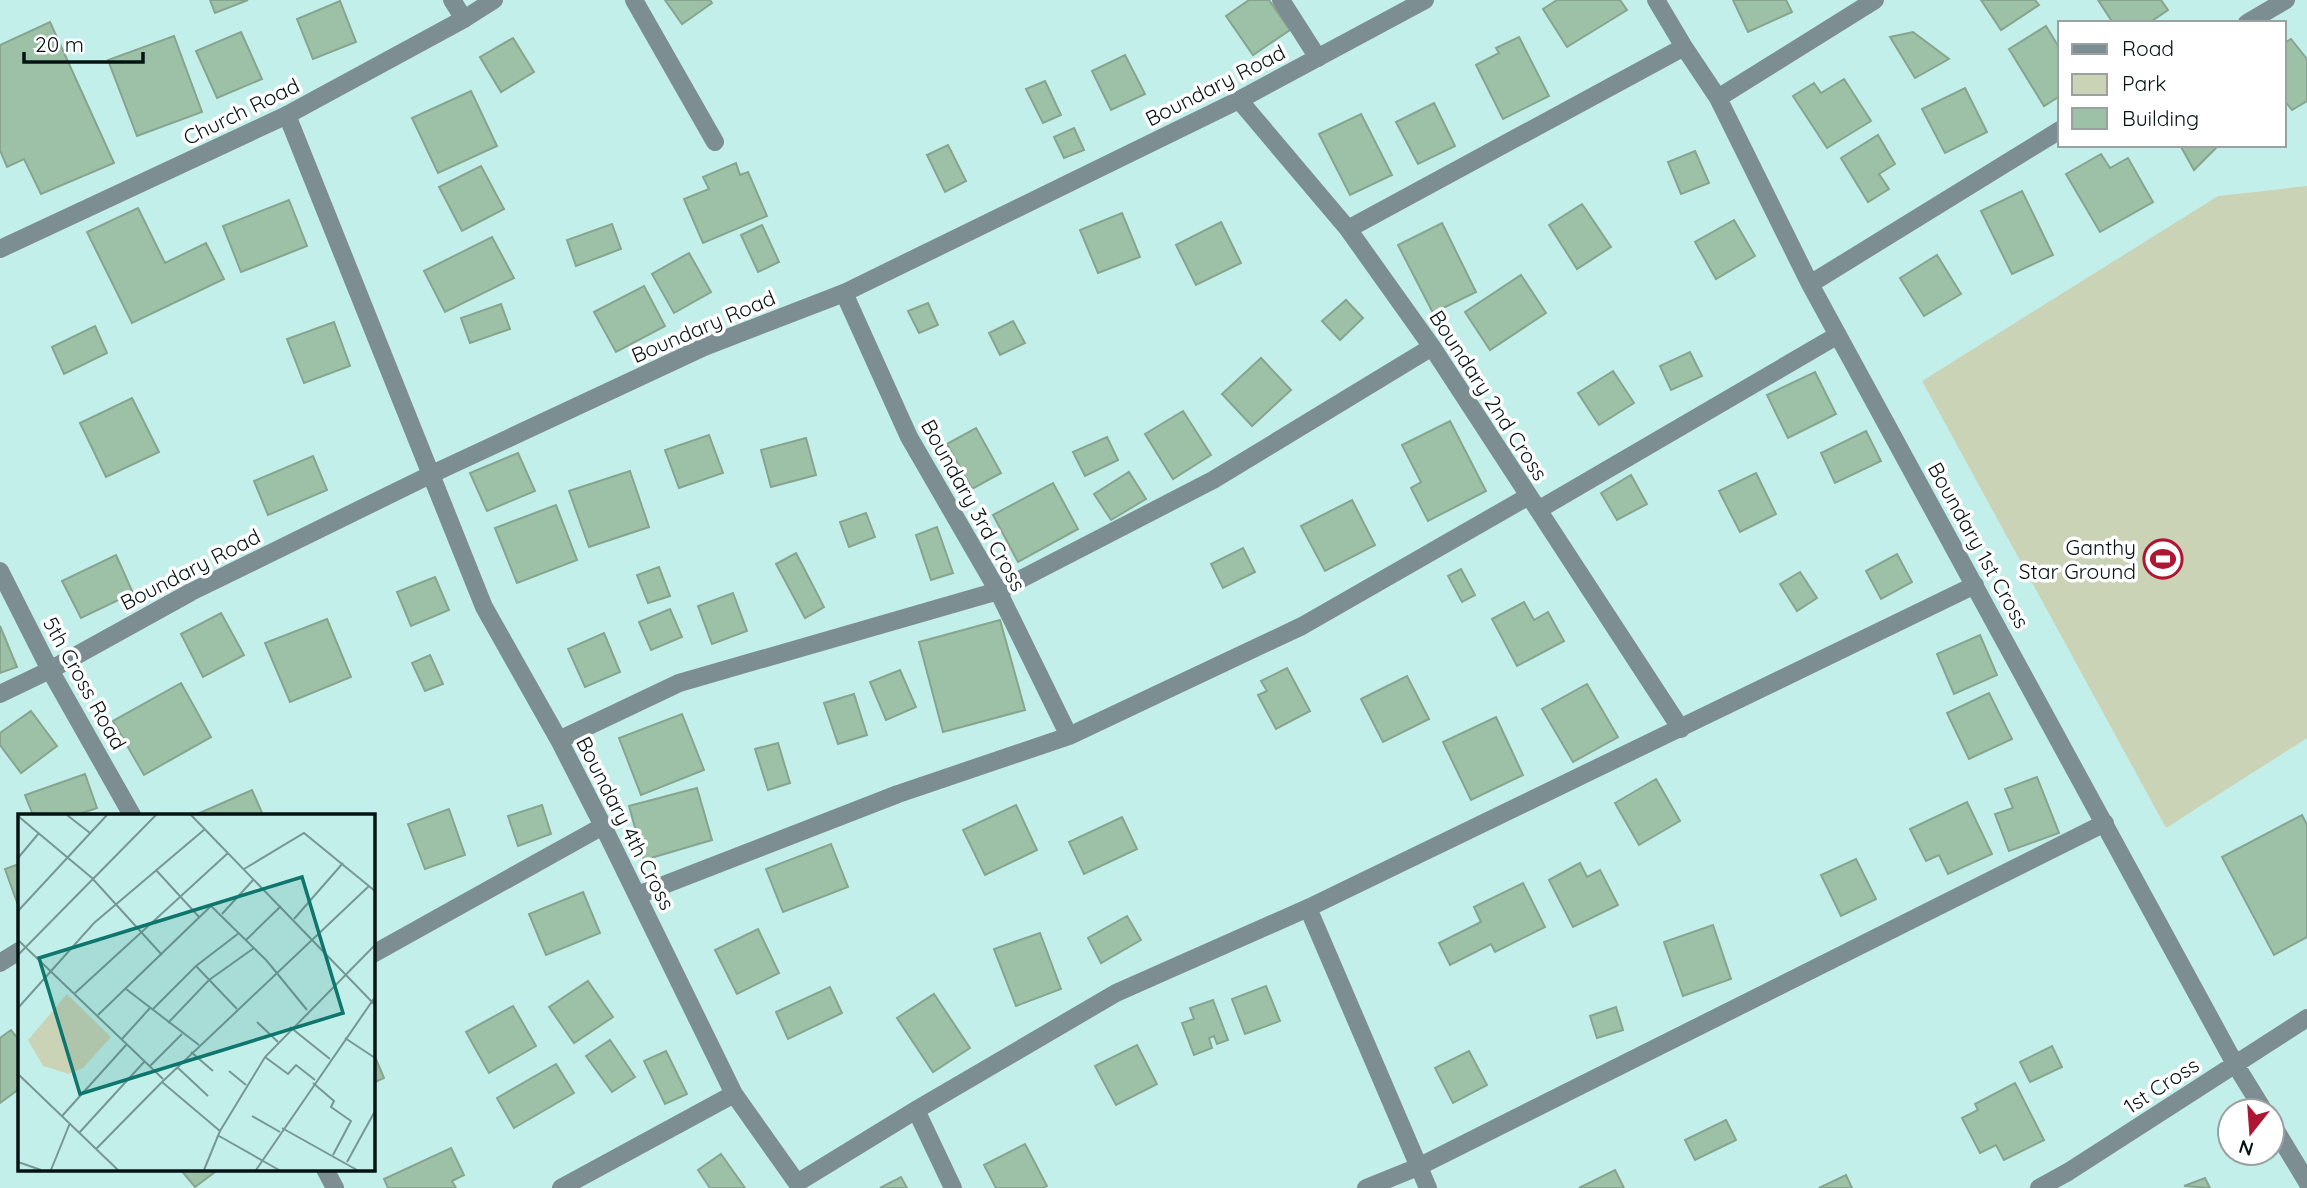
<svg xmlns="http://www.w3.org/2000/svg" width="2307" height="1188" font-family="Quicksand,sans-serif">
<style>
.green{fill:#cbd3b7}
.building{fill:#9cc1a6;stroke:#86a48e;stroke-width:2}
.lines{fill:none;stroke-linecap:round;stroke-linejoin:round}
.service{stroke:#7d8e93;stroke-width:18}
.minor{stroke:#7d8e93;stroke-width:18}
.labels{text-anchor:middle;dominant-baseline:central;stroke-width:7;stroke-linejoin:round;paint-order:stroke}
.street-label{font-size:21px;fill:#051413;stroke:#fff}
.poi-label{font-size:21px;fill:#051413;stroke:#fff;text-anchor:end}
.inset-road{fill:none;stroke:#779794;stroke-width:2}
.view{fill:#0f766e;fill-opacity:0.15;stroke:#0f766e;stroke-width:3.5}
.inset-edge{fill:none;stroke:#051413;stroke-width:3.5}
</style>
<rect width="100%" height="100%" fill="#c3efea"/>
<path class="green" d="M2307,186V738L2166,828L1922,381L2218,196Z"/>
<path class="building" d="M210,0H248L215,13Z
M665,0H710L712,3L682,24Z
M1249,0H1269L1290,30L1253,55L1226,16Z
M1557,0H1620L1627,10L1567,47L1543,9Z
M1733,0H1786L1792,12L1748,32Z
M1981,0H2035L2039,5L2001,30Z
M2098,0H2161L2168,10L2152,21V23H2113Z
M340,1L356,42L313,59L297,19Z
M50,22L114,163L41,194L24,159L7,167L0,150V45Z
M2046,26L2060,49V75L2058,76L2060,96L2044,106L2009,49Z
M241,32L262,79L217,98L196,51Z
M1913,32L1949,59L1915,78L1890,37Z
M174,36L202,112L137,136L108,60Z
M1519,37L1549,96L1503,119L1476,65L1499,53L1496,48Z
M513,38L534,72L501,92L480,57Z
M2291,39L2307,59V101L2292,110L2284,100V43Z
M1125,55L1145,94L1111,110L1092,71Z
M1844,79L1871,121L1827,148L1793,96L1814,83L1821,93Z
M1045,81L1061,115L1043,123L1026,89Z
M1965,88L1987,132L1945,153L1922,109Z
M471,91L497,146L438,173L412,118Z
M1434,103L1455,146L1418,164L1396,122Z
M1361,114L1392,175L1350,195L1319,134Z
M1074,128L1084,150L1064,158L1054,137Z
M1878,135L1895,164L1879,174L1889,189L1868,202L1841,158Z
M948,145L966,181L945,192L927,155Z
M2180,145H2219L2194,170Z
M1695,151L1709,183L1681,194L1668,162Z
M2101,154L2110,168L2128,158L2153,202L2100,232L2066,174Z
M736,163L740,175L748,172L767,216L703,243L684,199L709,189L703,177Z
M481,166L504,209L462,231L439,187Z
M2022,191L2053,255L2012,274L1981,211Z
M289,200L307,246L241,272L223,226Z
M1582,204L1611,247L1577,269L1549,225Z
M138,208L165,263L206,243L224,279L132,323L87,232Z
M1122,213L1140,257L1098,273L1080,230Z
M1734,220L1755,256L1716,279L1695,242Z
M1221,222L1241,263L1196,285L1176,245Z
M1442,223L1476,292L1433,313L1398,245Z
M612,224L621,249L576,266L567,240Z
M762,225L779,262L758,272L741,235Z
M492,237L514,278L445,312L424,271Z
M689,253L711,292L674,313L652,274Z
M1937,255L1961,294L1924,316L1900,278Z
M1521,275L1546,313L1490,350L1465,312Z
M644,286L665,326L616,352L594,312Z
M1346,300L1363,318L1340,340L1322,321Z
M928,303L938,325L919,333L908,311Z
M501,304L510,329L470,343L461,318Z
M1013,321L1025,343L1000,355L989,333Z
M334,322L350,366L304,383L287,339Z
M95,326L107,353L64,374L52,347Z
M1690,352L1702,376L1671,390L1660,366Z
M1261,358L1291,390L1252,426L1222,394Z
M1613,371L1634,403L1599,425L1578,393Z
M1815,372L1836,414L1788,438L1767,395Z
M132,398L159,452L106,477L80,423Z
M1183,411L1211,455L1173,479L1145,434Z
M1450,421L1486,491L1428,521L1411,488L1421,482L1402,445Z
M976,428L1001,473L972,489L947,444Z
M1866,431L1881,461L1835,483L1821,453Z
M709,435L723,473L679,488L665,450Z
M1107,437L1118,460L1085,476L1073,452Z
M806,438L816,475L771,487L761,450Z
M518,453L535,491L487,511L470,473Z
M313,456L327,490L268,515L254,481Z
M630,471L649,527L589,547L569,491Z
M1129,472L1146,499L1111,520L1094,494Z
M1756,473L1776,514L1740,532L1719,491Z
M1631,475L1647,504L1617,520L1601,493Z
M1053,483L1078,529L1018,562L993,515Z
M1352,500L1375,545L1325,571L1301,526Z
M556,505L577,560L517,583L495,528Z
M866,513L875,537L849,547L840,522Z
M937,527L953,573L931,580L916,535Z
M1243,548L1255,572L1223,588L1211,564Z
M796,553L824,607L805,618L776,564Z
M1897,554L1912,582L1881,599L1866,571Z
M116,555L133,593L81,618L62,581Z
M659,567L670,596L648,603L637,575Z
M1461,569L1475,595L1462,602L1448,576Z
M1800,572L1817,598L1797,611L1780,584Z
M435,577L449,610L411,626L397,592Z
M733,593L747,631L712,644L698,606Z
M1524,602L1534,620L1548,612L1564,641L1517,666L1492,619Z
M670,609L682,637L651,650L639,622Z
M221,613L244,655L203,677L181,634Z
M327,619L351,677L290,702L265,643Z
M1000,620L1025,710L943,732L919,642Z
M0,626L17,667L0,673Z
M604,633L620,672L585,687L568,649Z
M1980,635L1997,675L1954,694L1937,654Z
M430,655L443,684L425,691L412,663Z
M1287,668L1310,711L1276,729L1258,695L1267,691L1261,681Z
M900,670L916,707L886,720L870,682Z
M1407,676L1429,719L1383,742L1361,699Z
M181,683L211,737L144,775L113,721Z
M1587,684L1618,737L1573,762L1542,709Z
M1989,693L2012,739L1969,759L1947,713Z
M854,694L867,735L838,744L824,703Z
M31,711L57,746L21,773L0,745V733Z
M682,714L704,770L641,795L619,738Z
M1496,717L1523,775L1471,800L1443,742Z
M778,743L790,783L768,790L755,749Z
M85,774L97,808L76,815H33L25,795Z
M2037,777L2059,833L2009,851L1995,814L2013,808L2005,789Z
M1656,779L1680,821L1639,845L1615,803Z
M697,788L712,840L644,860L629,806Z
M252,790L263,815H195Z
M1967,802L1992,854L1948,874L1939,855L1926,861L1910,829Z
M542,805L551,834L518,846L508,816Z
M1016,805L1037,850L985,875L963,830Z
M449,809L465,855L425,869L408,824Z
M2302,815L2307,825V937L2274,955L2222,857Z
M1122,817L1137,849L1084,874L1069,842Z
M831,844L848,887L783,912L766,869Z
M1856,859L1876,899L1841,916L1821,875Z
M1580,863L1587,877L1600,870L1618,905L1573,927L1549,880Z
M19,864V905H18L5,869Z
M1523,883L1545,927L1495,952L1491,944L1450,965L1439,943L1481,922L1474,907Z
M583,892L600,933L546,955L529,914Z
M1127,916L1141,940L1101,963L1088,938Z
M1713,925L1731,979L1683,996L1664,942Z
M758,929L779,973L737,994L715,950Z
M1040,933L1061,989L1016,1006L994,949Z
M588,981L613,1017L574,1043L549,1007Z
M1266,986L1280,1021L1245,1034L1232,999Z
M830,987L842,1013L788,1039L776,1012Z
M934,994L970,1048L933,1072L897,1018Z
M1213,1000L1228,1040L1217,1044L1214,1036L1209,1038L1212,1048L1194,1055L1182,1023L1194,1019L1190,1008Z
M513,1006L536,1046L489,1073L466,1032Z
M1616,1007L1623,1030L1597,1038L1590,1016Z
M11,1030L19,1040V1089L0,1103V1038Z
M610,1040L635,1077L612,1092L586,1056Z
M1137,1045L1157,1084L1116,1105L1095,1066Z
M2052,1046L2062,1067L2030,1082L2020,1062Z
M666,1051L687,1094L665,1104L644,1061Z
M1469,1051L1487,1085L1453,1103L1435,1068Z
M373,1052L384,1078L373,1083Z
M556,1064L574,1093L514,1128L497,1098Z
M2015,1083L2044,1140L2004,1160L1996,1145L1980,1153L1962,1118L1978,1110L1975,1104Z
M1726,1120L1736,1140L1695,1160L1685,1140Z
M1025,1144L1047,1186L1043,1188H996L984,1165Z
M451,1148L464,1175L452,1181L456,1188H388L384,1179Z
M721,1154L745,1188H710L698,1170Z
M180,1169H219L195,1187Z
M1615,1170L1624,1188H1579Z
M1846,1175L1852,1188H1819Z
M901,1177L907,1188H880Z
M2205,1178L2210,1188L2184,1186Z"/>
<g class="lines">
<path class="service" d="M452,0L464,19
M634,0L715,142
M1281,0L1318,58
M1656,0L1684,47L1718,98L1810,284L2235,1064L2264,1111
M2247,23L2286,0
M1718,98L1875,0
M1239,100L1348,229L1432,347L1681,729
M287,115L484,607L559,740L603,826L734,1094L797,1183L916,1110L1116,993L1308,908L1975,585
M1348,229L1684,47
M1810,284L2060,130
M844,293L909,437L998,591L1069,736
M1538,510L1838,335
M559,740L679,683L998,591L1213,480L1432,347
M638,895L898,794L1069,736L1302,626L1529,496
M373,954L603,826
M0,963L19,951
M916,1110L953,1188
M2272,1124L2307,1182
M561,1188L734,1094
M1366,1188L1418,1167L2105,823
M2039,1188L2068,1172L2307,1018"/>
<path class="minor" d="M0,249L287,115L464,19L494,0
M0,571L50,670L132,815
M0,694L50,670L191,592L432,474L704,347L844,293L1239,100L1425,0
M1308,908L1428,1188
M325,1169L335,1188"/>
</g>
<defs>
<g id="stadium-ring" transform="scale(2.0125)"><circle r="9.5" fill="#fff" stroke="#ad1733" stroke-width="1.5"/><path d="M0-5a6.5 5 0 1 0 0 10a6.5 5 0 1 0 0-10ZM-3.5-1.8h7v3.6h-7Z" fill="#ad1733"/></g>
</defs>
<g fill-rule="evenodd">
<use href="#stadium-ring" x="2163" y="559"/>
</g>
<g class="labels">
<g class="street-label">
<text transform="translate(1215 85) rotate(-27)">Boundary Road</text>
<text transform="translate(241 111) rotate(-26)">Church Road</text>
<text transform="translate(703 326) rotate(-23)">Boundary Road</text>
<text transform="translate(1489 395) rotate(57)">Boundary 2nd Cross</text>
<text transform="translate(974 505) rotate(61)">Boundary 3rd Cross</text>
<text transform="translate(1979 545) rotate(61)">Boundary 1st Cross</text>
<text transform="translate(190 569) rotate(-27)">Boundary Road</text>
<text transform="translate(85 683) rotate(61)">5th Cross Road</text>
<text transform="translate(626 823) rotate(63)">Boundary 4th Cross</text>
<text transform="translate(2161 1085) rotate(-33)">1st Cross</text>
</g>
<g class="poi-label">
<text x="2136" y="547">Ganthy<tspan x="2136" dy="24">Star Ground</tspan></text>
</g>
</g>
<g transform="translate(18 814)">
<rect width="357" height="357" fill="#c3efea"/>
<path d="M49,180L93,223L65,254L51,260L25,252L10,226Z" fill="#cbd3b7"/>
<path class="inset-road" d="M49,1L72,19M173,1L357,191M0,2L74,64L144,141M0,44L21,19M226,55L286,19L357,77M138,56L182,104M0,97L89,1M204,100L236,65M276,105L325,49M0,126L145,265M228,126L263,92M0,141L138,1M178,152L219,195M108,175L181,231M57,179L210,39M0,194L76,109L187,15M134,196L178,152L221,119M80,201L193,92L249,147L289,196M239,208L260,228M150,209L191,166L236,134M272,213L312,245M327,224L357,244M104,225L132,194M173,238L195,257M247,243L270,260L278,251L297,266M132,252L164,220M159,253L190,282M211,257L228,271M0,260L100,356M295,269L316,287L313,293L333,307L315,341M44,302L109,230M234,302L262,318M264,314L339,356M202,317L247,243L357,131M61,319L126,248M201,322L261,356M78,335L144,268M0,348L23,356M329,348L357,297M33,356L52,309M186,356L202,317L144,268L351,72M238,356L357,183"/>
<path class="view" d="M284,63L325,199L62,280L21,144Z"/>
<rect width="357" height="357" class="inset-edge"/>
</g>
<rect x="2058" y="21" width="228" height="126" fill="#ffffff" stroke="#9ba1a1" stroke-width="2"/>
<rect x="2072" y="44" width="35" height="10" fill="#7d8e93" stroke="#9ba1a1" stroke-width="2"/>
<text x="2122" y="56" font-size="21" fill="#051413">Road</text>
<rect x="2072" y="74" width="35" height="21" fill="#cbd3b7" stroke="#9ba1a1" stroke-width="2"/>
<text x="2122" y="91" font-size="21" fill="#051413">Park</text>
<rect x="2072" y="108" width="35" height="21" fill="#9cc1a6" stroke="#9ba1a1" stroke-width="2"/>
<text x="2122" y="126" font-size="21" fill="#051413">Building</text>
<g transform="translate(2251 1132) rotate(197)"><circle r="33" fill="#ffffff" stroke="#9ba1a1" stroke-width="2"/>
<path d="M0-5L12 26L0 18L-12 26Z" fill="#ad1733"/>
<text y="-10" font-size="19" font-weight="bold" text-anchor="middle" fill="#051413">N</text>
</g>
<path d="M24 52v10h119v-10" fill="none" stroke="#051413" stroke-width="3.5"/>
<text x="35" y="52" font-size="21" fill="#051413" stroke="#ffffff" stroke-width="5" paint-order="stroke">20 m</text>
</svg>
